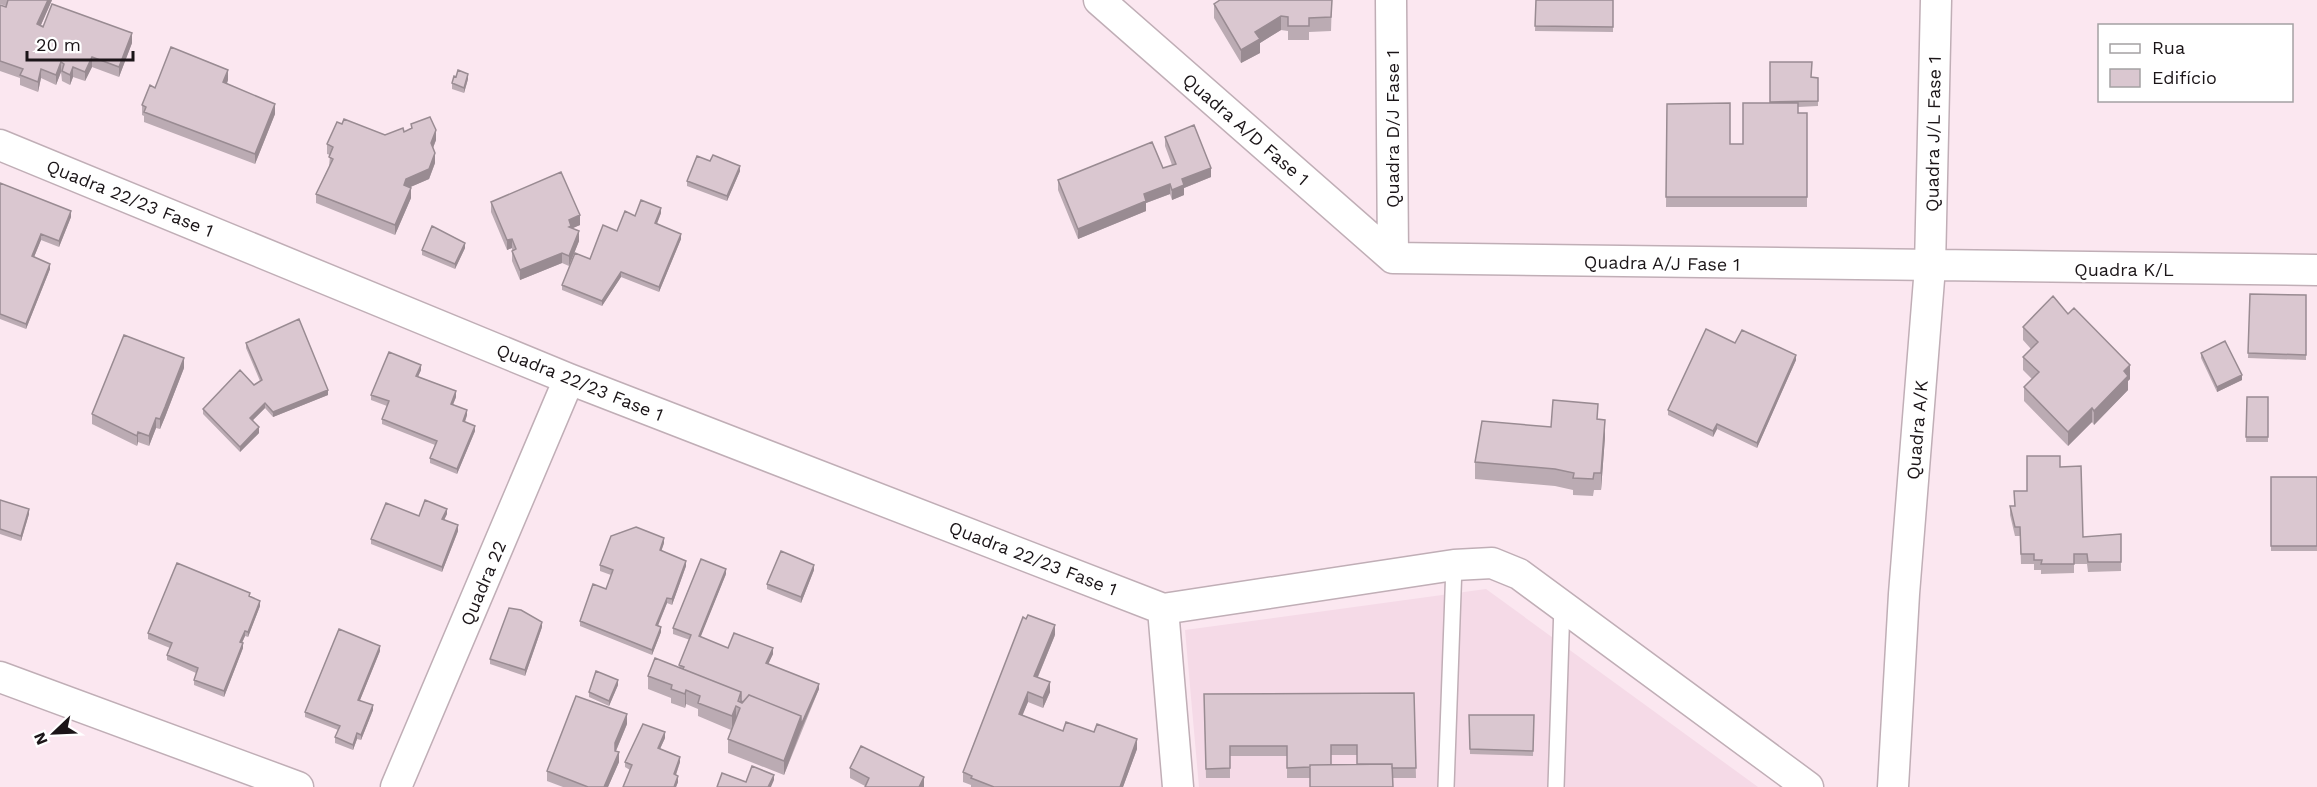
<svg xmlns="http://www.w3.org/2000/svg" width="2317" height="787" font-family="'Work Sans',sans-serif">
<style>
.built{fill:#f5dae7}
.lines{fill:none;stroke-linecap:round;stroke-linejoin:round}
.service-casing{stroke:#c0aeb6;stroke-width:18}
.minor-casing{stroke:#c0aeb6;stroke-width:33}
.service{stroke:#fff;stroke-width:15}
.minor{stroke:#fff;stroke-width:30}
.wall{fill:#bbabb3;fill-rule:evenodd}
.shaded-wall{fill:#998b92}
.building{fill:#dac7d0;stroke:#998b92;stroke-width:1.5}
.labels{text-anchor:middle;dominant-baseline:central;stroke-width:4.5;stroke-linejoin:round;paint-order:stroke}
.street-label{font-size:18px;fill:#1b1518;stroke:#fff}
</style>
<rect width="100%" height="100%" fill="#fbe7f0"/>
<path class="built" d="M1486,589L1758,787H1199L1185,630Z"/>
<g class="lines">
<g class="service-casing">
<path id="service" d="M1446,787L1454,565
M1556,787L1562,605"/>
</g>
<g class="minor-casing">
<path id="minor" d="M1099,0L1393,258
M1391,0L1393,258
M0,145L569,379L1163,609L1454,565L1492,563L1519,574L1808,787
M1393,258L2317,270
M1163,609L1178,787
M0,677L298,787
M396,787L569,379
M1893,787L1904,594L1930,267L1936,0"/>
</g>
<use href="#service" class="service"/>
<use href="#minor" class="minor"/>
</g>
<path class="wall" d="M0,0H52L41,25L132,43L119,77L92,67L85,81L73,77L70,85L62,81L61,72L56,85L41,78L38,92L20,85V78L0,71V5L6,7V6L0,4Z
M1332,0L1331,31L1309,32V40H1288V31L1281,30L1260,43V53L1241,63L1214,18V4Z
M1536,0H1613V32L1535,31Z
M1770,62L1811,77L1818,78V106L1798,107V113H1807V207H1666L1667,104L1730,144H1743L1770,103Z
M468,79L464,93L452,89V83Z
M228,80L227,84L275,114L255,164L144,122V116L142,115V105L155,88Z
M411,124L436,140L433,148L435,163L429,179L410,187L411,198L395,235L316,203V194L329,167L330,155L327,154V144L404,132L411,129Z
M1165,137L1211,177L1184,188V195L1172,200L1170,194L1146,203V211L1078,239L1058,190V180L1163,168L1172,165L1165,146Z
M710,161L740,171L727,201L687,186V181Z
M0,183L71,217L59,247L41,240L34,257L50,269L26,329L0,319Z
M491,202L580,225L572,228L579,241L569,266L562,263L520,280L512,261V248L507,250L491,212Z
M661,213L657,224L681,239L659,292L621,277L602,306L562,290V285L590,259L617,231L635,216Z
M465,248L455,269L422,255V250Z
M2250,294L2306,295V360L2248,358Z
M2068,314L2130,379L2128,381V390L2094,425L2092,422L2068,446L2024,401V387L2032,379L2023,370V357L2031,349L2023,340V327Z
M246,343L328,395L273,417L265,408L253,420L259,433L240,452L203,414V409L254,385L260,381L246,348Z
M1735,343L1796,360L1757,448L1717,429L1713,437L1668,415V410Z
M2201,353L2242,380L2217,392L2201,358Z
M184,368L165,417L160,429L156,428L149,446L138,442L137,446L92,424V414Z
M421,370L418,377L456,397L453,405L467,415L465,422L475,431L457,474L430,463V458L435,445L382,424V419L387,406L371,400V395Z
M2247,397H2268V442H2246Z
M1598,420L1605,437L1601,490H1594L1593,496L1573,495V490L1555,486L1475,479V462L1551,427Z
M2271,477H2317V551H2271Z
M2027,491L2083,537L2121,534V571L2088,572L2087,564H2074V573L2041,574V570H2034V564H2021L2020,536H2015L2010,515V506H2014Z
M0,500L29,514L21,541L0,534Z
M447,514L444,520L458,531L442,572L371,544V539L419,516Z
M664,543L661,551L686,566L672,605L667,603L658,626L661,632L652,655L580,626V621L606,589L611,575L600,571V565Z
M814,570L801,603L767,589V584Z
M726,574L700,637L728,648L773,654L768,664L819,689L784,775L728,753V739L731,730L698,716V709L686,704L685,708L671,703V698L648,689V676L679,667L690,640L673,634V628Z
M250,596L260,606L248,637L245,636L242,643L243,648L224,697L194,685V680L196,673L167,660V655L170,648L148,639V633Z
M542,627L525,676L490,664V659Z
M1055,635L1038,677L1050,692L1043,708L1028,702L1022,715L1063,731L1137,749L1123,787H971V785L963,782V772Z
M380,651L360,700L373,710L361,740L357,739L353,750L335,743V737L338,730L305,717V712Z
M618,685L609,706L589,697V692Z
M1414,693L1416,778H1287V756H1230V778H1206L1204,694ZM1331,755H1357V764L1331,765Z
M1469,715H1534L1533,756L1470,754Z
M627,724L616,751L619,762L608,787H563L547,781V771Z
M665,738L660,749L680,762L676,775L678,782L676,787H623L630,770L625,767V762Z
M850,768L924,787L865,786L850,778Z"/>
<path class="shaded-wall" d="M48,0H52L37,34V24Z
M1281,16V30L1260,43V53L1241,63V50L1255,32Z
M132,33V43L119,77V67Z
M92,57V67L85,81V72Z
M61,62V72L56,85V75Z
M73,67V77L70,85V75Z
M41,69V78L38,92V82Z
M228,70V80L223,92V82Z
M468,74V79L464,93V88Z
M275,104V114L255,164V154Z
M436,130V140L431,153V143Z
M435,153V163L429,179L406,189L404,185L406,179Z
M740,166V171L727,201V196Z
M1211,168V177L1184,188V195L1172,200V190L1182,179Z
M1170,184V194L1146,203V211L1078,239V229L1144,194Z
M411,188V198L395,235V225Z
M661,208V213L655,228V223Z
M71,211V217L59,247V241Z
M580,215V225L571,229V236L569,220Z
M579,231V241L569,266V256Z
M41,234V240L32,262V256Z
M681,234V239L659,292V287Z
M512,239V248L507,250V240Z
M465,243V248L455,269V264Z
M562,253V263L520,280V270Z
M50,264V269L26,329V324Z
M621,272V277L602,306V301Z
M1796,355V360L1757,448V443Z
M184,358V368L165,417L160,429V419Z
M421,365V370L416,381V376Z
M2130,365V379L2128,381V390L2094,425V411L2124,371Z
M2242,375V380L2217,392V387Z
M328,390V395L273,417V412Z
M456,391V397L451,409V404Z
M265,403V408L250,423V418Z
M2092,408V422L2068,446V432Z
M467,410V415L463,427V421Z
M156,418V428L149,446V436Z
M1605,420V437L1601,490V473Z
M1717,424V429L1713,437V431Z
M475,426V431L457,474V469Z
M259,427V433L240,452V447Z
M138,432V442L137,446V436Z
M29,509V514L21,541V536Z
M447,509V514L442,524V519Z
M458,525V531L442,572V567Z
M664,538V543L660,555V550Z
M686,561V566L672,605V599Z
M814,565V570L801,603V597Z
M726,569V574L699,641V636Z
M667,598V603L656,630V625Z
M260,601V606L248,637V632Z
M542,622V627L525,676V670Z
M1055,625V635L1034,686V676Z
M661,627V632L652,655V650Z
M245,631V636L240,647V642Z
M243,643V648L224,697V691Z
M380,646V651L358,705V700Z
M773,648V654L766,669V663Z
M618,680V685L609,706V701Z
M1050,682V692L1043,708V698Z
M819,684V689L801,730V725Z
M686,690V704L685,708V694Z
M1028,692V702L1019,724V714Z
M373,705V710L361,740V735Z
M736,706V720L732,730V716Z
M627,714V724L615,753V761V743Z
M801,716V730L784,775V761Z
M665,732V738L658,753V748Z
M357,733V739L353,750V745Z
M1137,739V749L1123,787H1120Z
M619,752V762L608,787H604Z
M680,757V762L674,780V774Z
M774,775V780L771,787H768Z
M678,776V782L676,787H674Z
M924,777V787H919Z"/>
<path class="building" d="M8,0H48L37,24L43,27L52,4L132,33L119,67L92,57L85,72L73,67L70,75L62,71L64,64L61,62L56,75L41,69L38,82L20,75L23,69L0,61V5L6,7Z
M1220,0H1332L1331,17L1309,18V26H1288V17L1281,16L1255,32L1260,39L1241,50L1214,4Z
M1536,0H1613V27L1535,26Z
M171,47L228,70L223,82L275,104L255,154L144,112L146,107L142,105L150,85L155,88Z
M1770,62H1812L1811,77L1818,78V101L1770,102Z
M458,70L468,74L464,88L452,83L454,76L456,77Z
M1730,103V144H1743V103H1798V113H1807V197H1666L1667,104Z
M430,117L436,130L431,143L435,153L429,169L406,179L404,185L411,188L395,225L316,194L333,159L329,157L333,147L327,144L337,122L342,124L344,119L385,135L403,128L404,132L412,128L411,124Z
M1194,125L1211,168L1182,179L1184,185L1172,190L1170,184L1144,194L1146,201L1078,229L1058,180L1152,142L1163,168L1176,164L1165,137Z
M713,155L740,166L727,196L687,181L697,156L710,161Z
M561,172L580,215L569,220L571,226L569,227L579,231L569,256L562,253L520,270L512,251L516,249L512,239L507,240L491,202Z
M0,183L71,211L59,241L41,234L32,256L50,264L26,324L0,314Z
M641,200L661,208L655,223L681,234L659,287L621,272L602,301L562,285L575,253L590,259L603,225L617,231L625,211L635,216Z
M432,226L465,243L455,264L422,250Z
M2250,294L2306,295V355L2248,353Z
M2053,296L2068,314L2074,308L2130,365L2124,371L2128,376L2094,411L2092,408L2068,432L2024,387L2039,372L2023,357L2038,342L2023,327Z
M299,319L328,390L273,412L265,403L250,418L259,427L240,447L203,409L240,370L254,385L262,380L246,343Z
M1706,329L1735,343L1742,330L1796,355L1757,443L1717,424L1713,431L1668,410Z
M124,335L184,358L165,407L160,419L156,418L149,436L138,432L137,436L92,414Z
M2225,341L2242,375L2217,387L2201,353Z
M389,352L421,365L416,376L456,391L451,404L467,410L463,421L475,426L457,469L430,458L437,441L382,419L389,401L371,395Z
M2247,397H2268V437H2246Z
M1553,400L1598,404L1597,419L1605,420L1601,473H1594L1593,479L1573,478L1574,473L1555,469L1475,462L1482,421L1551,427Z
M2027,456H2060V467L2081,466L2083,537L2121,534V562H2088L2087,554H2074V564H2041L2042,560H2034V554H2021L2020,527H2015L2010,506H2015L2014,491H2027Z
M2271,477H2317V546H2271Z
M0,500L29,509L21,536L0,529Z
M425,500L447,509L442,519L458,525L442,567L371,539L386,503L419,516Z
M636,527L664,538L660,550L686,561L672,599L667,598L656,625L661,627L652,650L580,621L593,584L606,589L613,570L600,565L611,536Z
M781,551L814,565L801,597L767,584Z
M701,559L726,569L699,636L728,648L734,633L773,648L766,663L819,684L801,725V716L749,695L743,702L741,701V692L683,669L684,667L679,665L691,635L673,628Z
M177,563L250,593L249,596L260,601L248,632L245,631L240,642L243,643L224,691L194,680L198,668L167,655L172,643L148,633Z
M509,608L521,610L542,622L525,670L490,659Z
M1028,615L1055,625L1034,676L1050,682L1043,698L1028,692L1019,714L1063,731L1066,722L1094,732L1097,724L1137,739L1120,787H994L971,778L972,776L963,772L1023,617L1026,619Z
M339,629L380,646L358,700L373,705L361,735L357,733L353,745L335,737L340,726L305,712Z
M655,658L741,692L738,701L742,703L749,695L801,716L784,761L728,739L740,708L736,706L732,716L698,703L700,696L686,690L685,694L671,689L672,685L648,676Z
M596,671L618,680L609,701L589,692Z
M1414,693L1416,768H1392V764H1357V745H1331V765H1310V767L1287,768V746H1230V768L1206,769L1204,694Z
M576,696L627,714L615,743V751L619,752L604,787H588L547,771Z
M1469,715H1534L1533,751L1470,749Z
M643,724L665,732L658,748L680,757L674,774L678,776L674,787H623L632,765L625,762Z
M861,746L924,777L919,787H865L869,778L850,768Z
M1392,764L1393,787H1310V765Z
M752,766L774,775L768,787H717L722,773L746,782Z"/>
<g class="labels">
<g class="street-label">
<text transform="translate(1246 129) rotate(41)">Quadra A/D Fase 1</text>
<text transform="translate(1392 129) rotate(-90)">Quadra D/J Fase 1</text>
<text transform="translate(1933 134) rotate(-89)">Quadra J/L Fase 1</text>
<text transform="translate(130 198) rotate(22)">Quadra 22/23 Fase 1</text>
<text transform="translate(1662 263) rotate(1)">Quadra A/J Fase 1</text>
<text x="2124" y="269">Quadra K/L</text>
<text transform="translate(580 382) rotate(22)">Quadra 22/23 Fase 1</text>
<text transform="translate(1917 430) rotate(-85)">Quadra A/K</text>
<text transform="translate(1033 558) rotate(21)">Quadra 22/23 Fase 1</text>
<text transform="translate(483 583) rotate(-67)">Quadra 22</text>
</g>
</g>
<rect x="2098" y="24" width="195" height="78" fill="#ffffff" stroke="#a4a1a3" stroke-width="1.5"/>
<rect x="2110" y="44" width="30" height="9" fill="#ffffff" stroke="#a4a1a3" stroke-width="1.5"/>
<text x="2152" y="54" font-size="18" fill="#1b1518">Rua</text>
<rect x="2110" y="69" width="30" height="18" fill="#dac7d0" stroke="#a4a1a3" stroke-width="1.5"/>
<text x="2152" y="84" font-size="18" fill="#1b1518">Edifício</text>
<g transform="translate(54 733) rotate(247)" stroke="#ffffff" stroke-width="4.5" paint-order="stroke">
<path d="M0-4.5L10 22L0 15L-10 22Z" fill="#1b1518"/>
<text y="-9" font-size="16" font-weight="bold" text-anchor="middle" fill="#1b1518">N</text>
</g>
<path d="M27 51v9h106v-9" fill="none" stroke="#1b1518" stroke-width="3"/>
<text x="36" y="51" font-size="18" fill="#1b1518" stroke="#ffffff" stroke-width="4.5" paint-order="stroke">20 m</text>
</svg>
